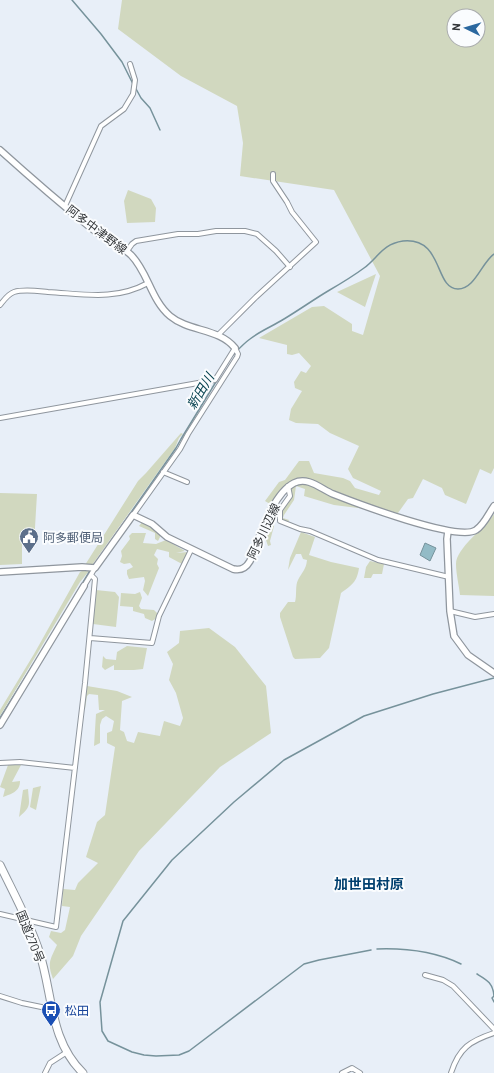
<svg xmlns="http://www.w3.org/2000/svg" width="494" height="1073" font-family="Barlow,'Noto Sans JP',sans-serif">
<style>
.green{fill:#d1d8bf;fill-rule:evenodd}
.water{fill:#93bbc6;stroke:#76929b}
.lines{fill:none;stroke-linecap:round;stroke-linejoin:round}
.stream{stroke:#76929b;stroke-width:1.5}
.street-casing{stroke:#8f969e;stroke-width:6}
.secondary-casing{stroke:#8f969e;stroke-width:8}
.highway-casing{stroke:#8f969e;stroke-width:9}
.street{stroke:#fff;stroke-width:4}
.secondary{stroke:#fff;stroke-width:5.5}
.highway{stroke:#fff;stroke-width:7}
.labels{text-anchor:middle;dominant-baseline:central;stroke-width:4;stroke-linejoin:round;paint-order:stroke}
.street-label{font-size:12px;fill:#313437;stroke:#fafcfe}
.service-label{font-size:12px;fill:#4e5e75;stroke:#fafcfe;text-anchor:start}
.transit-label{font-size:12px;fill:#164399;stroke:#fafcfe;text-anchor:start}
.water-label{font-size:13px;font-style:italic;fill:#094451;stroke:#fafcfe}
.quarter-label{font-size:14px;font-weight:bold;fill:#003f6e;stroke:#fafcfe}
</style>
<rect width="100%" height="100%" fill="#e8eff8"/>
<path class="green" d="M122,0H494V468L491,474L480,469L466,504L445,495L442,488L423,479L413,498L408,499L398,513L334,505L304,496L305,489L296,486L294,500L284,515L283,518L289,520L288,522L281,519C281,510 287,504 292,497L291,487L286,485L270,504L265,501L279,482L285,480L299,461H309L314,473L343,478L350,481L355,488L379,495L381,491L353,478L348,469L359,446L330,433L318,424L296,423L289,420L291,409L302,391L295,388L294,382L301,371L306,373L311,366L299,353L292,355L287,354V345L259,338L312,307L324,306L352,324V331L363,335L380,276L334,190L240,176L243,143L237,106L181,76L118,29ZM454,16H478V40H454Z
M128,190L151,199L156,208L155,222L127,223L124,201Z
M376,274L365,307L337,292Z
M181,433L183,434L179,438L175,448L92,565H85L138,481L146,473Z
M0,493L37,494L34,544H22V564L0,565Z
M494,514V596L460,595C459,585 456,574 456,564C456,548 485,528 494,514Z
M143,521L152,526L161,535L158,541L155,539V533L139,526Z
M268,521L274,526L270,541L271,545L268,546L264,534Z
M301,532L315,537L309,555L331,562L359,568C357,582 352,585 341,593L329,648L320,658L295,659L293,657L280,617V613L288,602H295C297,596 295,585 298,580C302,572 306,570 307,560L303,559L301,554H296L288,570L290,558Z
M132,533H146L143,543L156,544L166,540L185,551L176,553L188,552L182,564L169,557V552L157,549L154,555L158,559L157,564L159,568L148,596L143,590L145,581L144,577L129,579L127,574V570L133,567L130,563L124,564L120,562L122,556L121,551L130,539L129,536Z
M370,561L384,564L382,574H373L371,578H364L366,567Z
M84,570L89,571L80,582L0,716V710L34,654L80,572Z
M96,590L115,592L119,597L116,627L93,624Z
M140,592L142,598L139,606L141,609L154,610L158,614L157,618L152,621L145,618L144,614L133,611V607L120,606L121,593L135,594Z
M209,628L235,647L266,686L271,733L220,767L139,851L81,936L73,956L53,979C47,963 50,960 57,945L49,937L51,931L61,933L65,930L70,907L62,906L63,889L75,890L78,883L98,863L86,857L97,822L105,815L115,747L107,743V733L112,731L114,721L106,716L102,719L100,725V743L94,746L96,714L105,710H99L98,695L89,694L87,696L85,709L83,710L87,686L117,691L132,697L122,701L120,730L124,732L127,741L134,743L138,732L160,736L164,721L180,726L183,718L176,693L169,680L173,664L167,652L179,643L180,631Z
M127,646L147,648L143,669L134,670H114V665L105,670L102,667L103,656L106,659L116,660L117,652Z
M8,765H21L12,782L20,781C20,792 11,794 3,797L5,789L0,787Z
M41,786L36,810L30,807L33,788Z
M28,789C29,804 32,806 19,817L23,790Z"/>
<path class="water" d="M425,543L436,548L430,561L420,555Z"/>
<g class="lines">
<path class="stream" d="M72,0L101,34L122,62L133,84
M135,87L141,98L150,108L160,130
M232,356C238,350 243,344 250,339C260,331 273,326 284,319C299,310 313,300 328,291C340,284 352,277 364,268C378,258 382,244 403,241C444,237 434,289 458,289C475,289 482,262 494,254
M111,541L176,448L181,439L225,367
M46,644L91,569
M0,718L43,649
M377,949C405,948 436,952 461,964
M371,950L319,960L304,964L189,1051L179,1055L156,1056L144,1055L132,1052L108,1041L102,1031L100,1002L123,921L172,860L234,802L284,760L364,716L433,694L494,678
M477,974C487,980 493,983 494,996
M494,996L492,998L494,1002"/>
<g class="street-casing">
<path id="street" d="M65,206L101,126L124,109L133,94L135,80L130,64
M127,251L132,244L136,241L178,234H198L216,231H245L257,234L276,251L290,267
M0,305C4,300 8,294 14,292C24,289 37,291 48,292C84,294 115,301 148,283
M218,335L256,297L316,242L292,212L287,202L273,181V174
M0,418L215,380L235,348L238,354L237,357L188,434L180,449L133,515
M163,472L187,482
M288,486L290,496L280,510V521L300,529L310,531L378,560L449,577
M84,586L95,568
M450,611L475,617L494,614
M90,638L152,643L159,616L191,550
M0,763L20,762L75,768
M0,914L56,927L85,683L95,579L91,575
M425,975L443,980L453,986L494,1029
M0,996L22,1003L51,1009
M45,1073L50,1063L67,1052
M342,1073L352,1068L360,1073
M451,1073C459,1048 470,1041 494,1033"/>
</g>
<g class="secondary-casing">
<path id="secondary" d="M0,150C30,177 60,203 91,228C103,238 119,244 131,255C148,272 151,300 170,316C189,332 219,328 235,348
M448,531L447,539L450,611L454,636L468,655L494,673
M0,572L82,567L95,568L133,515L152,524L167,537L233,569C241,571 246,568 250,561C259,539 272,494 294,483C308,476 321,489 333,494C356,503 458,542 476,530C484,525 489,513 494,506
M0,725L84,586"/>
</g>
<g class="highway-casing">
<path id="highway" d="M0,865C13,892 30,923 39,951C53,993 49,1040 83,1073"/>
</g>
<use href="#street" class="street"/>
<use href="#secondary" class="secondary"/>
<use href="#highway" class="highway"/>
</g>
<defs>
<g id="civic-pin" transform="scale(1)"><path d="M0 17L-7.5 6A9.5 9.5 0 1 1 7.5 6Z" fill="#5c6f8a" stroke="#fafcfe"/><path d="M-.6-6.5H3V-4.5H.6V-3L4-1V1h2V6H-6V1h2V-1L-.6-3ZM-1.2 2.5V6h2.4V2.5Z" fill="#fff"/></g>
<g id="bus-pin" transform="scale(1)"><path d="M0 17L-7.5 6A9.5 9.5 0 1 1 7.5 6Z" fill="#1a4fb4" stroke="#fafcfe"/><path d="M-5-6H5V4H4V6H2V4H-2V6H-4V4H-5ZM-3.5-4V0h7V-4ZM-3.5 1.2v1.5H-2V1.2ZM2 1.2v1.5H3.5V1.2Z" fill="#fff"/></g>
</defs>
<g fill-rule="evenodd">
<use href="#civic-pin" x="29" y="537"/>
<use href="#bus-pin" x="51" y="1010"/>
</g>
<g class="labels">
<g class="street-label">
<text transform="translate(97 229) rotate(37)">阿多中津野線</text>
<text transform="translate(263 531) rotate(-65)">阿多川辺線</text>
<text transform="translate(31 936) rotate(68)">国道270号</text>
</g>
<g class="service-label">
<text x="43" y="537">阿多郵便局</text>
</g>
<g class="transit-label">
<text x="65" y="1010">松田</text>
</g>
<g class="water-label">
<text transform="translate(200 391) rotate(-59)">新田川</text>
</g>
<g class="quarter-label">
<text x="369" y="883">加世田村原</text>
</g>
</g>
<g transform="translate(466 28) rotate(275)"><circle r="19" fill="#fafcfe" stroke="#aaacae"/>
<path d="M0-3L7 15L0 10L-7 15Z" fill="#2b689f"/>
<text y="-6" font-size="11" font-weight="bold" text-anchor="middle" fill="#313437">N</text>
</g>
</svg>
